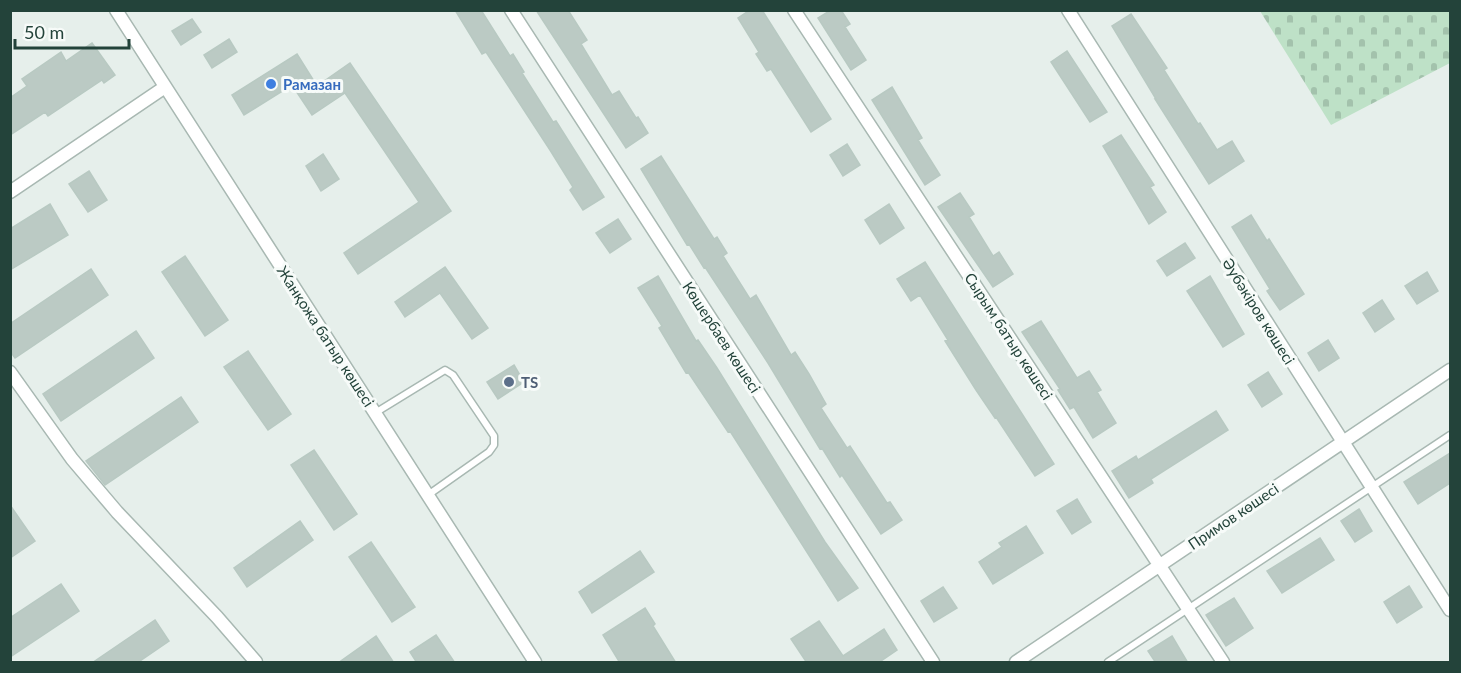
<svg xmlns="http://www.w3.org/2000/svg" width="1461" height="673" font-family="Lato,sans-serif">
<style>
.cemetery{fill:url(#cemetery-stones)}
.building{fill:#bbcac4;stroke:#b8c9c2;stroke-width:1.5}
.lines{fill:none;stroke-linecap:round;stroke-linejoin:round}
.lane-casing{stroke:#a8b8b2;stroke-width:9}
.street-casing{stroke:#a8b8b2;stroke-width:15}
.lane{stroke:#fff;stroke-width:6}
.street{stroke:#fff;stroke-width:12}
.shop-dot{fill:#3f7fe0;stroke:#f7fbf9;stroke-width:2}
.service-dot{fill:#5c6f8a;stroke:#f7fbf9;stroke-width:2}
.labels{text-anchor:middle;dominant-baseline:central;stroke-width:6;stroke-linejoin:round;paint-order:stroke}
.shop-label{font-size:15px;font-weight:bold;fill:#366cbe;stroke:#f7fbf9;text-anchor:start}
.street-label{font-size:15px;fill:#23433a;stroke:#f7fbf9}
.service-label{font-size:15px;font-weight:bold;fill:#4e5e75;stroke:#f7fbf9;text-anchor:start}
</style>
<defs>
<pattern id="cemetery-stones" width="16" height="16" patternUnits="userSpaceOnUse" patternTransform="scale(1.5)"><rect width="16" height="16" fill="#bee1c7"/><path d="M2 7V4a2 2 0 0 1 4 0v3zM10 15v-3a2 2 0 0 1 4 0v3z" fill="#a3c2ac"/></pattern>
</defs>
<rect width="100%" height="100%" fill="#e6efeb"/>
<path class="cemetery" d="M1260,11H1450V63L1331,125Z"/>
<path class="building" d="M455,10H481L510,56L513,54L524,72L522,73L553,122L556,121L604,197L583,210L570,190L573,187L550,150L486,52L482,54Z
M536,10H568L587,40L581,44L612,95L619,91L636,118L638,117L648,133L626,148Z
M750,10H762L831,119L811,132L771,69L767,71L756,54L759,52L738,18Z
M831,10H841L850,24L845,27L866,60L851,70L818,18Z
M1131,14L1167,68L1164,70L1198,124L1200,123L1217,150L1232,141L1244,161L1209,184L1155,99H1156L1112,26Z
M192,19L201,32L181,45L172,31Z
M229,39L237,52L212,68L204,55Z
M92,43L115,75L104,83L102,80L48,116L45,112L10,135V98L27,86L22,79L61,52L66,61Z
M1067,51L1107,112L1090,122L1051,62Z
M297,54L317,86L350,63L451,211L358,274L344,253L419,202L345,93L312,115L292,85L244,115L232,95Z
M892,87L922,138L918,140L940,175L925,185L872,100Z
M1121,135L1154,185L1150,187L1166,212L1149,224L1103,146Z
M847,144L860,165L843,176L830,155Z
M323,154L339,179L321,191L306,166Z
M661,156L714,239L717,237L727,253L723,256L750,299L756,295L791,355L795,352L809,374L826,404L821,408L847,448L850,446L887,503L890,502L902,520L881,534L842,475L840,477L822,448L820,449L768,363L705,267L704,268L689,244L687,245L641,169Z
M89,171L107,200L88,212L69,184Z
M960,193L974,214L969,217L993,256L999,252L1013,274L993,287L938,207Z
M50,204L68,235L10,270V229Z
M889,204L904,228L880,244L865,220Z
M1251,215L1267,241L1269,239L1304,294L1280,310L1267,291L1270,289L1232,227Z
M618,219L631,239L610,253L596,233Z
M1185,243L1195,258L1167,276L1157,261Z
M185,256L228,320L205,336L162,272Z
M925,262L1054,464L1035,476L996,417L995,418L976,390L945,341L948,340L920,295L911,301L897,279Z
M445,267L488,328L472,339L440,293L405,317L395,302Z
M91,269L108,295L15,358L10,351V324Z
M1427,272L1438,291L1417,304L1405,286Z
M658,276L696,341L698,340L717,368L825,542L858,588L838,601L730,431L728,432L688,372L686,373L659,328L662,326L638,288Z
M1210,276L1244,334L1223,347L1187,291Z
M1382,300L1394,319L1375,332L1363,313Z
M1041,321L1077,378L1089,371L1101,390L1097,392L1116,423L1093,438L1074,407L1070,409L1058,390L1060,389L1022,332Z
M136,331L154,358L61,421L43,394Z
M1328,340L1339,358L1319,371L1308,353Z
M248,351L291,414L268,430L224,367Z
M514,365L524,382L498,399L487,382Z
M1268,372L1282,394L1262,407L1248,385Z
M181,397L198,422L105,485L86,461Z
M1216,411L1228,430L1151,479L1153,483L1129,498L1112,471L1136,456L1138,460Z
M314,450L357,514L334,530L291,465Z
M1450,453V483L1418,504L1404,482Z
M1077,499L1091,522L1072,534L1057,511Z
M10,505L35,541L10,558Z
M1359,509L1372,531L1355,542L1341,521Z
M300,521L313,540L247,587L234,568Z
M1026,526L1043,553L993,584L979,562L1002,547L999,543Z
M1320,538L1334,560L1282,593L1267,571Z
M371,542L415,607L392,622L349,557Z
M640,551L654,572L592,613L579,592Z
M61,584L79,611L10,657V618Z
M1409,586L1422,607L1397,623L1384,602Z
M943,587L957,608L934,622L921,601Z
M1234,598L1253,628L1226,646L1206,615Z
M645,608L655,624L653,626L676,663H620L603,635Z
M155,620L169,641L137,663H92Z
M819,621L843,656L884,629L897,650L878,663H807L791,639Z
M436,635L455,663H417L410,652Z
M376,636L394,663H338Z
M1172,636L1188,663H1156L1148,651Z"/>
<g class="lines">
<g class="lane-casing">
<path id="lane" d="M375,413L445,370L453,375L494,436V445L489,452L428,495
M1108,662L1450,435"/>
</g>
<g class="street-casing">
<path id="street" d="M116,10L535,662
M511,10L933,662
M794,10L1223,662
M1068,10L1450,610
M10,192L165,87
M10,372L72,459L117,512L217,617L256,662
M1016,662L1450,370"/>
</g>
<use href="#lane" class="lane"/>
<use href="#street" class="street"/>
</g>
<circle class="shop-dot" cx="271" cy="84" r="6"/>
<circle class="service-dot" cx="509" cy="382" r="6"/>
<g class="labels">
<g class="shop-label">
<text x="283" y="84">Рамазан</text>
</g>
<g class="street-label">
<text transform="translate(1259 311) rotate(58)">Әубәкіров көшесі</text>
<text transform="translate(326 336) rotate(57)">Жанқожа батыр көшесі</text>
<text transform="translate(1009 336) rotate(57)">Сырым батыр көшесі</text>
<text transform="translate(722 337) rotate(57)">Көшербаев көшесі</text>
<text transform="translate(1233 516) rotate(-34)">Примов көшесі</text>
</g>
<g class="service-label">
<text x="521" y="382">TS</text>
</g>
</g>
<rect width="1461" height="673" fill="none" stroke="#23433a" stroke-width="24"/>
<path d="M15 39v9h114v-9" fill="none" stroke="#23433a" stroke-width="3"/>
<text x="24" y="39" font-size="18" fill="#23433a" stroke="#f7fbf9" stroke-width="4.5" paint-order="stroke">50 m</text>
</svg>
